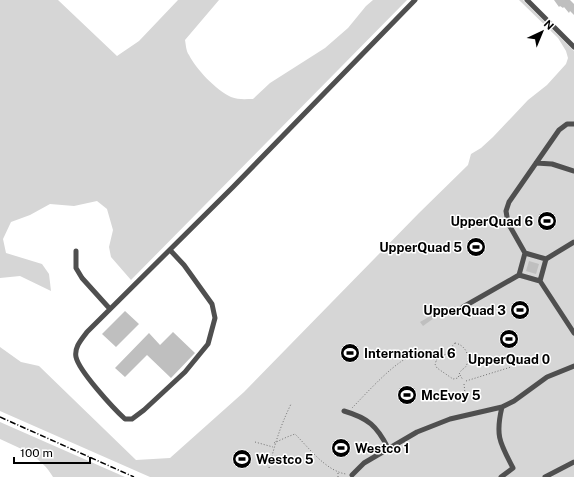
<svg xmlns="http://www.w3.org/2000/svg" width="574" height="477" font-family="'Public Sans',sans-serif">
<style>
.green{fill:#d6d6d6}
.building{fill:#bfbfbf}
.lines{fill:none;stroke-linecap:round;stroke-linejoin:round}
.path{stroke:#717171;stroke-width:1;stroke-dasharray:1 2;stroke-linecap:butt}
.minor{stroke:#4f4f4f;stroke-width:5}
.rail{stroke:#000;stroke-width:1.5;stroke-dasharray:6 2 1 2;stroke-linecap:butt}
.labels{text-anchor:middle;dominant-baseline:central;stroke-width:3;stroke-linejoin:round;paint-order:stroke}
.poi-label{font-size:13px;font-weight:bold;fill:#000;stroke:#fff;text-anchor:start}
</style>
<rect width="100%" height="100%" fill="#fff"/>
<path class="green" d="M0,0H58L117,56L139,41L178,0H219L185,40C186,45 186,51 189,55C196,69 216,90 231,97C238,100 246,99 253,99L270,83L325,48L348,28L366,6L373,0H407L131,280L111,257L109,247L113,230L107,209L97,201L74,206L50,204L30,215L11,222L3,239L6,253L42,264L49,274L51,291L20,276L0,278Z
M519,0H523L574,51V477H150L0,411V347L21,362L39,366L136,460L170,458L244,392L419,213L468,165L471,154L481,148L493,137L528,100L547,85L566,64L568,58L566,51L558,38Z
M0,422L125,477H53C42,457 20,448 0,439Z"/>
<path class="building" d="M554,0H570L574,4V15L570,11L569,13L564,7L563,8L560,6L559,7Z
M529,261L539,264L536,274L526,271Z
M125,311L139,324L116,347L102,334Z
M432,315L434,318L423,326L420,322Z
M173,332L195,353L171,378L147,355L125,377L115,368L149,333L160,345Z"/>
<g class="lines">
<path class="path" d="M455,343C465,345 470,355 467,364C466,368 462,369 461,371C459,373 459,376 458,378L453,379L437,368L435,364C438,354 445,357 450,351C452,348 452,345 455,343Z
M460,375L463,380
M466,381L511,367
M464,384L466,401
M352,408C365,395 399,356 416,355C422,355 430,358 437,360
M255,442L273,447
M274,443L287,437L295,434C309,448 326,471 346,474
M269,468C275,443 280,427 291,404
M338,477V473"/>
<path class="minor" d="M527,0L574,47
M536,163L552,164L574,171
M574,242L546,259L525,253L508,223L506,211L509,202L559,130L567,124H574
M170,250L184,265L212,304L215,318L208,344L185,372L144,410L132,419H125C113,408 79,371 76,357C74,347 82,339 87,332L233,187L415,0
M76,251V268L82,278L110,309
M546,259L540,281L574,333
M519,275L525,253
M463,307L519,275L540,281
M344,411C368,418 377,426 388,448
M352,475L364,463L417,432L450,419L502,407L514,401L547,377L574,366
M501,477L513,468C500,443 495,436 502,407
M545,477L574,462"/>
<path class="rail" d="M0,417L134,477"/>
</g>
<defs>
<g id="stadium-disc" transform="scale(1)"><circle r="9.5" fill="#000" stroke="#fff"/><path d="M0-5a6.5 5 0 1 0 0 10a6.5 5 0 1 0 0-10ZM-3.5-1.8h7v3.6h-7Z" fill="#fff"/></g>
</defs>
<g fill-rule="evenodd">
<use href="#stadium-disc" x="547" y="221"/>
<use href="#stadium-disc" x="476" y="247"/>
<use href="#stadium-disc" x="520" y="310"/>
<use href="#stadium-disc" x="509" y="339"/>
<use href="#stadium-disc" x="350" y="353"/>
<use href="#stadium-disc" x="407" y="395"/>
<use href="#stadium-disc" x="341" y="448"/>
<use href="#stadium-disc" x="242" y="459"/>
</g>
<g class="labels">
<g class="poi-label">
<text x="533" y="221" text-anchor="end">UpperQuad 6</text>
<text x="462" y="247" text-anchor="end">UpperQuad 5</text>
<text x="506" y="310" text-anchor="end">UpperQuad 3</text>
<text x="364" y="353">International 6</text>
<text x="509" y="359" text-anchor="middle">UpperQuad 0</text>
<text x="421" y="395">McEvoy 5</text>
<text x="355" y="448">Westco 1</text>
<text x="256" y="459">Westco 5</text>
</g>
</g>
<g transform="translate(542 32) rotate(44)" stroke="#ffffff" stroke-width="3" paint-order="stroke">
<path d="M0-3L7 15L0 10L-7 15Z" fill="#000000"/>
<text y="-6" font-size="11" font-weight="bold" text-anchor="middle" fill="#000000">N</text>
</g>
<path d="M14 457v6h76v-6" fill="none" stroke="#000000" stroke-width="2"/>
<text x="20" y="457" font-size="12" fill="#000000" stroke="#ffffff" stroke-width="3" paint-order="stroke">100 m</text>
</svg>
